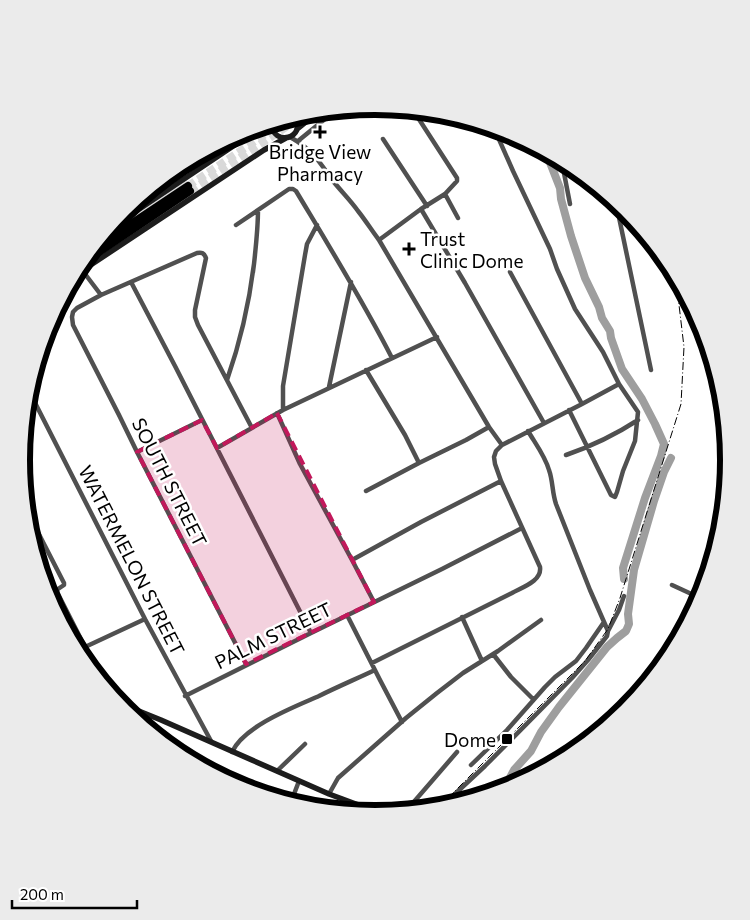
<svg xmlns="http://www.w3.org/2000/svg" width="750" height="920" font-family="Commissioner,sans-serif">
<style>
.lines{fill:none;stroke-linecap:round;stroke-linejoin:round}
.stream{stroke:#9e9e9e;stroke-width:1}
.river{stroke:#9e9e9e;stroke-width:8}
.highway-tunnel{stroke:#d9d9d9;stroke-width:8;stroke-dasharray:8 4;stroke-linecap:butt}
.highway-casing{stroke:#dbdbdb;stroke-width:10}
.street{stroke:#505050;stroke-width:4.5}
.secondary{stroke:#1d1d1d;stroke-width:5.5}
.highway{stroke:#000;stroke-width:8}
.rail{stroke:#000;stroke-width:1;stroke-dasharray:8 2.5 1 2.5;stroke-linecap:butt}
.marked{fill:#c2185b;fill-opacity:0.2;stroke:#c2185b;stroke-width:4;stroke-dasharray:10 6;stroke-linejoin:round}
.poi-dot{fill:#000;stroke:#fff;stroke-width:2}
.labels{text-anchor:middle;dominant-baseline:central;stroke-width:5;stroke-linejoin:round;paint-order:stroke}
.poi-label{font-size:19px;fill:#000;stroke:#fff}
.street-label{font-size:19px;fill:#000;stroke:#fff}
.rim{fill:none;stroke:#000;stroke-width:6}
</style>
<rect width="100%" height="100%" fill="#fff"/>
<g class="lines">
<path class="stream" d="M629,585L632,583"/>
<path class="river" d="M549,154V160L560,188L561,199L571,236L585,278L599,307L602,318L610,331L611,338L622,369L642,399L655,424L664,444L661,456L645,498L623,568L624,579
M504,789L514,770L531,751L541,732L559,707L607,647L617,638L626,631L629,624L628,614L634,570L654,501L664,472L671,458"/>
<path class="highway-tunnel" d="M188,186L288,119
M190,191L286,127L303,114"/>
<g class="highway-casing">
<path id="highway" d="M92,250L188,186
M81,264L190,191"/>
</g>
<path class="street" d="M399,112L404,109
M494,128L513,171L550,249L557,269L575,309L603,352L619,384L638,412L635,441L623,471L617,492L615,497L611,495L569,410
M290,137C313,150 318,160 333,181C341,191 351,201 358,211C366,221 372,231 379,240L489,427L502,445
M498,138L511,133
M383,139L427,206
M298,141L336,110
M564,162V173L570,204
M445,194L458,218
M616,203L651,370
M421,209L465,283L544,423
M236,225L289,189H293L296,191C329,246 363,301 392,358
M379,240L421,209L445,194L457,181V178L413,110
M82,270L101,295
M510,272L582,404
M131,282L175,366L311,633
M68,288L85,275
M684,291V292
M366,370L405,435L419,463
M227,380C240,343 249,304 254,264C256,246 258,228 258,210
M329,387L351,282
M28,389L145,619L211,741
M283,410V386L305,255L307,244L317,225
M277,413L300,464L352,560L374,602
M528,431C535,443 545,456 549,470C553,481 552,492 556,504L590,590L608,631
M217,448L283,410L437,337
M137,452L202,420
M566,455C592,446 615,435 638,420
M727,475L728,465
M366,491L419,463L466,440L489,427
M26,509L64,583V585L58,589L57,592L85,647
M352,560L421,522L501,481
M672,585L698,597
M347,615L380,680L402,722
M462,617L482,661
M688,621L709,571
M79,653L85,647L145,619
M493,654L511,677L533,699
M372,663L512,593C523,587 542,581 540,567L501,481L495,464L494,457L496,451L502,445L582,404L619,384
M246,664L137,452L119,415L73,325L72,317L73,312L77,308L101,295L197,253C202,252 204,253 206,258L195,310V317L198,325L252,428
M185,696L311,633L442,569L522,528
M232,752C244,726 294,707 319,696C337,687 356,679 375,670
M471,765L507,730L545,687L555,677L576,661L586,648L604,622
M277,771L305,744
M329,794L338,778L406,718L437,693L463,673L498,651L541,620
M291,802L299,781
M441,807L485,766L572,678L588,660L607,636L608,631L619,610L624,596
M406,811L457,752"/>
<path class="secondary" d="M271,124C274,147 306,139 296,116
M297,129L318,112
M108,230L263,126
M74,276L264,150L286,138
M119,703L161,720L329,794L380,813"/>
<use href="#highway" class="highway"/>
<path class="rail" d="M438,808L585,661L608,629L620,598L681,404L684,347L677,288L673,270"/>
</g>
<path class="marked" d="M277,413L374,602L246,664L137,452L202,420L217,448Z"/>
<g class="poi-dot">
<path d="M317.5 124.5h5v5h5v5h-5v5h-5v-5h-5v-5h5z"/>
<path d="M406.5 241.5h5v5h5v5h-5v5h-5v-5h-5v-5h5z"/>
<rect x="501" y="733" width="12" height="12" rx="2.5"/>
</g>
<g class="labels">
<g class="poi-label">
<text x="320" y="151">Bridge View<tspan x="320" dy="22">Pharmacy</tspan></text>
<text x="420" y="238" text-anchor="start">Trust<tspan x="420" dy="22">Clinic Dome</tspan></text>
<text x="496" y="739" text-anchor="end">Dome</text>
</g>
<g class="street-label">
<text transform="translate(170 482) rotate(63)">SOUTH STREET</text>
<text transform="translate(132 560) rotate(63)">WATERMELON STREET</text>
<text transform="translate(273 635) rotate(-26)">PALM STREET</text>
</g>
</g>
<path d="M0 0H750V920H0ZM30 460a345 345 0 1 1 690 0a345 345 0 1 1-690 0Z" fill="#ebebeb" fill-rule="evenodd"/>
<path class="rim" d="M30 460a345 345 0 1 1 690 0a345 345 0 1 1-690 0Z"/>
<path d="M12 900v8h125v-8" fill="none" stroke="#000000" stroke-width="2.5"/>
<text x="20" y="900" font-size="15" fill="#000000" stroke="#ffffff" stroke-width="4" paint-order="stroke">200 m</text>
</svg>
